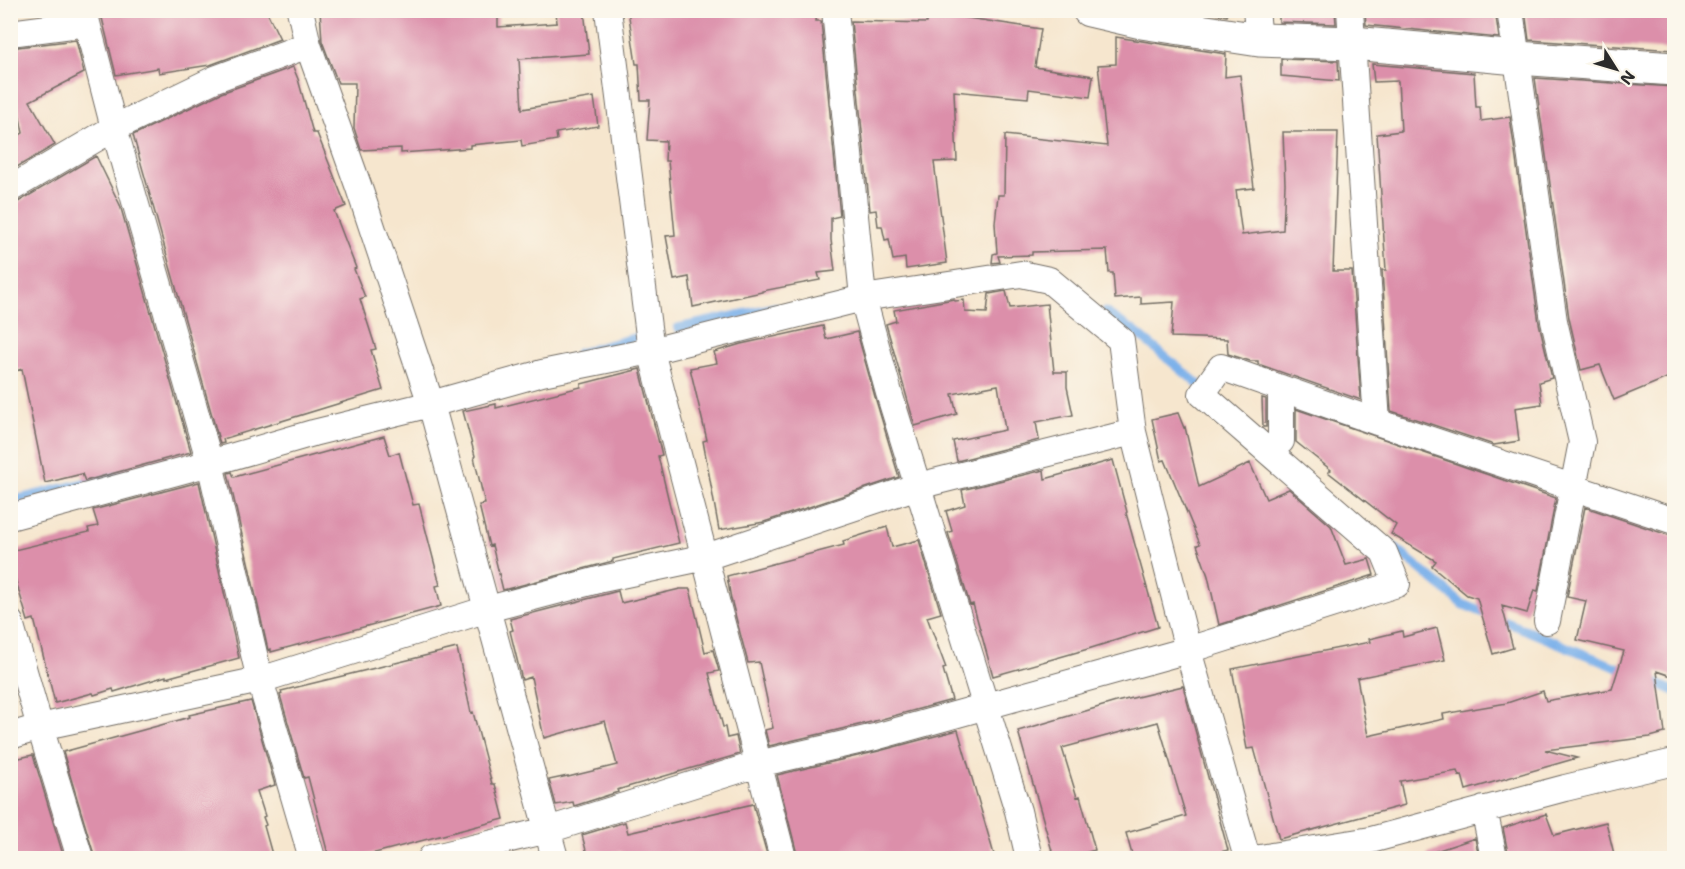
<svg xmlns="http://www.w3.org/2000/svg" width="1685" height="869" font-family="'Shantell Sans',sans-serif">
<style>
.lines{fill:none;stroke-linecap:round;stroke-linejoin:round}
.stream{stroke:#7cb1ea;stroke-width:9}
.building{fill:#dc8faa}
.street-casing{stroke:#726c64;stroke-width:28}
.secondary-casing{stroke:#726c64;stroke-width:35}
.street{stroke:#fff;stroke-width:26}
.secondary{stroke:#fff;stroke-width:33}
</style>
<rect width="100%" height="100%" fill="#fbf7ec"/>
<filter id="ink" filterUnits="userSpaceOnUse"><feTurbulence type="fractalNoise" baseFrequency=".0167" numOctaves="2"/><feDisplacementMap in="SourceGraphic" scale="12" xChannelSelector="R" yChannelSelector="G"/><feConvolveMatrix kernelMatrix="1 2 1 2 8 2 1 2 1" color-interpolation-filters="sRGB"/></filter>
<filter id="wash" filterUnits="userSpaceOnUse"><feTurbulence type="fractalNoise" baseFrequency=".008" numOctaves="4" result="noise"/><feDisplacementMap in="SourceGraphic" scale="24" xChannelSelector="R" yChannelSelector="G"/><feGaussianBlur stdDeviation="1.35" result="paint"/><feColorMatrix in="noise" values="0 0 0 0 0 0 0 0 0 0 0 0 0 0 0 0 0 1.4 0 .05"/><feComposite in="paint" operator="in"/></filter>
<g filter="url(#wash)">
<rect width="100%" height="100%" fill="#f6e6ce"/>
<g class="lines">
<path class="stream" d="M1105,312L1133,330L1203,388
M678,328L775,307
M578,353L637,337
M10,501L160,464
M1389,543L1462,604L1628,672
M1649,680L1674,691"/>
</g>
<g id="blocks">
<path class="building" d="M100,10H266L280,39L210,65L159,73L158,68L116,75Z
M320,10H498V27L557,23L556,10H584L589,54L519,59L522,109L594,97L598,126L556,133L557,140L522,146L521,140L470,145V148L401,153V148L361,150L354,128L355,83H338L322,41Z
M628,10H817L816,21H821L840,216L831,218V240L835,271L818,273L820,280L762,291V292L693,307L689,277L674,280L666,236L675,235L668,161H665L666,141L647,140L650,100H641L639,64H636Z
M1190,10H1228L1227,16Z
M1279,10H1335L1336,24L1279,22Z
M1365,10H1495L1499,38L1366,25Z
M1525,10H1674V50L1529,40Z
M928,12L955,13V16L1041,29L1035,67L1093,76L1090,97L1029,89L1028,98L954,91L957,161L934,162L947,263L906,269L905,258L893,260L889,239L885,240L882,226H878L876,210L870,211L851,21L927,23Z
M1116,37L1226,54L1225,77L1240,75L1254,188L1236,190L1242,235L1283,230L1285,184L1283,132H1338L1333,271H1352L1361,400L1258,364V361H1250L1228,354L1227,339L1171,337L1174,302L1141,304V297L1115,299L1113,273H1109L1107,250L1032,252V255L998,256L1000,262L992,263L993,254L997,253L995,223L998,195H1004L1005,135L1107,146L1098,65L1116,64Z
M76,40L84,73L30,101L55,145L10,171V141L23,133L10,69V48Z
M1281,59L1338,61L1339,81L1281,76Z
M1372,64L1474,73L1476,107H1480L1481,121L1510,117L1539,323L1552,378L1539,382L1542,404L1515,408L1519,441L1494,445L1391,411L1382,270H1386L1377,134L1401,131L1398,81L1374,82Z
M293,67L298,79L313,133H317L346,206L334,211L356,268L354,269L365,297L360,299L376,349L371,350L383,390L223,439L224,443L220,444L133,135L221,93Z
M1535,78L1674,87V375L1614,400L1600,365L1581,370L1569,318Z
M96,156L120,205L191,452L85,481L82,474L45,483L22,369L10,373V204L18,202Z
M1006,291L1010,308L1047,304L1054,372H1067V387L1073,415L1036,422L1039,440L957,461L953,441L1005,430L998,385L952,394L957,414L915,426L886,324L896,321L894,310L954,299L955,301L964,300L965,312L987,313L989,294Z
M823,326L826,339L857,332L875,397L899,477L764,522L719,530L703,441L707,440L690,368L717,363L714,352L741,344Z
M640,369L662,455L658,456L679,543L613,559V561L503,590L492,545L489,546L479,505L485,504L474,457L475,456L463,411L496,404V408L581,387V384Z
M1262,398L1266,399V427H1263Z
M1296,409L1556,498L1538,591L1534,590L1527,613L1502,606L1513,648L1493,654L1477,598L1467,595L1432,566L1436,561L1391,534L1396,525L1328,472L1331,470L1296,442Z
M1178,413L1184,428L1185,427L1199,487L1250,463L1266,499L1289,489L1331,526L1346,565L1369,559L1374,575L1219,625L1208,576L1197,545L1200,544L1165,460L1161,461L1152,419Z
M384,436L390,455L399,452L413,505L419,504L440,585L436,586L441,606L271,652V649L268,650L228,473L232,472L234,477Z
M1113,460L1127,512L1126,513L1158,627L1088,649L993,676L973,604L970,605L948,533L952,531L946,511L965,505L962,490L1044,470L1045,479Z
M199,482L239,658L166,678V676L114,692L113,689L94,695L93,693L55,703L34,619L28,621L15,578L14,579L10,565V551L89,532L88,528L98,526L93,510Z
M1585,507L1674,537V677L1657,671L1665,733L1650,737L1545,750L1577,758L1466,790L1462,775L1459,776L1457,771L1400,781L1405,805L1279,839L1254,748L1247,749L1232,669L1370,642L1369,639L1402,631L1403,637L1437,628L1445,660L1357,678L1368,736L1444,719L1443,714L1507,703L1543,691L1546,701L1612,689L1624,651L1577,640L1586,601L1567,597Z
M887,527L892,547L919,540L941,613L927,617L946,668L943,669L952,700L871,722L769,746L765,730L773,728L759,662L748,663L731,599L727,576L844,545L843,541Z
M680,589H690L705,652L713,650L719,671L709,673L723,727H725L727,738L736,736L740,754L617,790L618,792L574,806L573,802L556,805L549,780L568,776V777L617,765L605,721L544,738L531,677L522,680L510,631L513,630L510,619L618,591L621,603Z
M457,648L471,713L473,712L492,784H495L504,819L356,858H329L308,777L304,778L280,695L282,694L281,691Z
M1183,686L1228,850L1198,858H1133L1126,833L1186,816L1158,722L1062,748L1077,797L1080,796L1095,850L1081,854L1082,858H1054L1018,731L1116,702Z
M251,701L275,785L257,791L265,816L263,817L266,825L264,826L273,858H95L63,752L190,717L189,715Z
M958,730L995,858H798L777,775L879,751Z
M33,755L64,858H10V760Z
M753,804L768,858H624L622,851L588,858L582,835L625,822L628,833Z
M1546,814L1554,835L1606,822L1615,858H1509L1503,828Z
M1475,838L1479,858H1428L1427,854Z"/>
</g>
</g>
<g filter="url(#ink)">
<use href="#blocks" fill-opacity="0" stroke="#726c64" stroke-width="1.5"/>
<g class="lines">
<g class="street-casing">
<path id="street" d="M85,10L87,23L114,128L210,463L260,680L312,858
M300,10L308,45L358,185L431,404L555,858
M608,10L651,351L783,858
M835,10L863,298L889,393L1018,811L1029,858
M1256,10L1259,40
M1350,10L1377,422
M1510,10L1554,321L1582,442L1547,621
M10,33L87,23
M10,189L114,128L215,79L308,45
M1281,388V441
M10,517L210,463L313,433L431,404L542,373L651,351L863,298L1021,274L1049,280L1121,340L1133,432L1188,650L1247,858
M10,622L40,727L80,858
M10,736L40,727L260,680L488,609L602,579L706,557L918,486L1133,432
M1484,809L1494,858
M431,858L548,830L758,764L875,737L1188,650L1397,584L1384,552L1202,394L1221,367L1377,422L1674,521
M1260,858L1371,840L1565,788L1674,762"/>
</g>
<g class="secondary-casing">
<path id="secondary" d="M1089,10L1141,22L1259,40L1353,43L1517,58L1674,69"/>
</g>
<use href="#street" class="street"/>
<use href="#secondary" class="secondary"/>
</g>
</g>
<rect width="1685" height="869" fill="none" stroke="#fbf7ec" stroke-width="36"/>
<g transform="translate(1616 69) rotate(127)" stroke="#fbf7ec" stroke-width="4.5" paint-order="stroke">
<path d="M0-4.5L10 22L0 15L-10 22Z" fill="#2b2b2b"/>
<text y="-9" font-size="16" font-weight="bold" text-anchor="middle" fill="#2b2b2b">N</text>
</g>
</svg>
